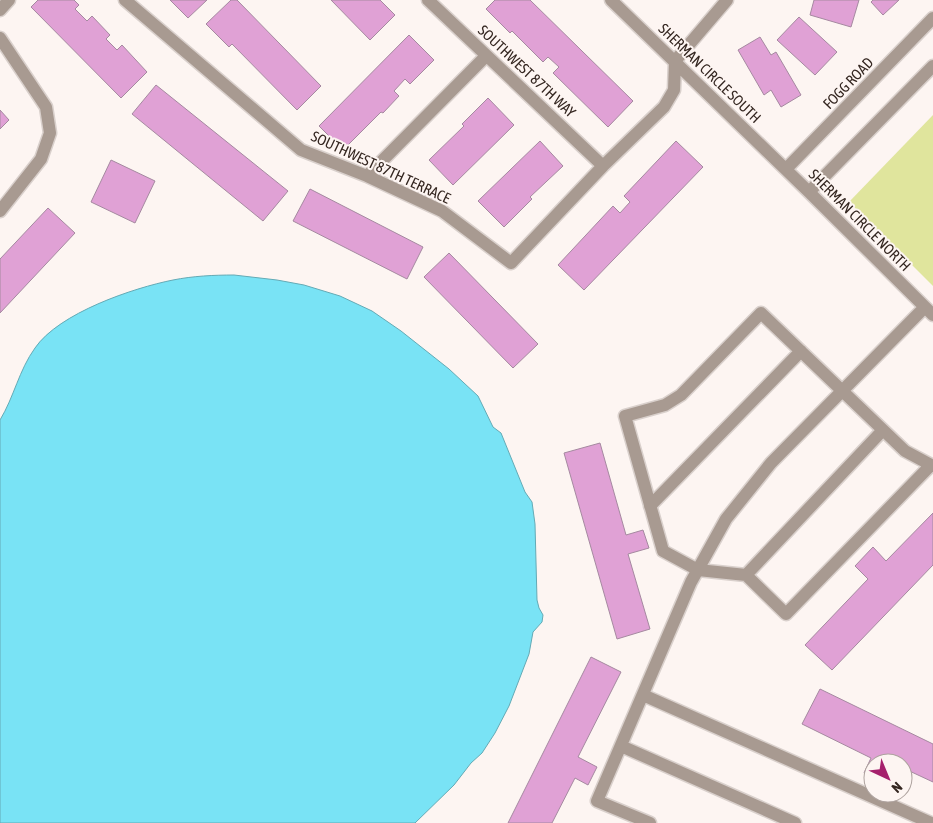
<svg xmlns="http://www.w3.org/2000/svg" width="933" height="823" font-family="'Asap Condensed',sans-serif">
<style>
.green{fill:#e0e59d}
.water{fill:#79e3f5;stroke:#64aab5}
.building{fill:#e0a1d5;stroke:#a589a0}
.lines{fill:none;stroke-linecap:round;stroke-linejoin:round}
.minor-casing{stroke:#d9d0cc;stroke-width:15}
.minor{stroke:#a89a91;stroke-width:12}
.labels{text-anchor:middle;dominant-baseline:central;stroke-width:4;stroke-linejoin:round;paint-order:stroke}
.street-label{font-size:15px;fill:#342620;stroke:#fdf5f2}
</style>
<rect width="100%" height="100%" fill="#fdf5f2"/>
<path class="green" d="M933,115V286L849,202Z"/>
<path class="water" d="M234,275L277,280L304,285L340,296L372,311L401,331L449,369L478,396L493,427L501,433L525,492L532,502L535,524L537,600L539,608L543,615L542,622L533,632L529,654L509,706L495,733L482,753L471,763L454,785L415,823H0V420C14,397 19,370 35,348C59,313 133,288 173,280C193,276 214,275 234,275Z"/>
<path class="building" d="M38,0H74L79,5L75,9L87,21L92,16L110,35L106,39L117,50L122,45L147,72L121,98L31,7Z
M170,0H207L188,18Z
M231,0H237L321,86L297,110L232,44L229,47L206,24Z
M331,0H380L395,15L370,40Z
M495,0H530L633,101L608,127L553,73L559,67L548,57L543,62L512,31L510,33L486,9Z
M814,0H859L851,27L810,15Z
M873,0H899L883,15L871,2Z
M799,17L837,52L815,75L777,40Z
M409,35L434,60L410,84L405,79L394,91L399,96L383,113L381,112L343,150L319,126Z
M760,37L771,55L776,52L801,95L781,107L771,90L764,95L738,50Z
M156,85L288,191L263,221L132,114Z
M488,98L514,125L453,185L429,160L464,126L462,124Z
M0,110L9,120L0,129Z
M540,141L563,166L530,197L532,199L504,227L478,201Z
M676,141L703,167L584,290L558,265L613,206L620,213L630,202L624,196Z
M111,160L155,181L135,223L91,202Z
M310,189L423,247L407,279L293,221Z
M48,208L75,233L0,313V259Z
M449,253L538,344L513,368L424,277Z
M600,443L626,535L643,530L649,548L628,554L650,629L617,639L564,453Z
M933,513V565L832,670L805,645L868,579L855,566L873,547L886,561Z
M591,657L621,672L578,757L597,767L588,785L575,778L552,823H508Z
M820,689L933,744V782L903,768V763H894L887,760L885,763H873V777L864,773L871,758L802,724Z"/>
<g class="lines">
<g class="minor-casing">
<path id="minor" d="M125,0L301,150L367,176L442,211L511,263L603,166L664,107L674,90L675,61L727,0
M428,0L603,166
M611,0L809,192L933,315
M0,10L9,0
M0,38L46,107L50,133L41,159L0,211
M786,169L933,18
M367,176L486,56
M809,192L933,66
M931,465L786,614L746,575L698,570L663,551L625,416L665,405L681,395L761,313L905,451L933,466
M650,506L801,351
M746,575L883,430
M643,695L931,823
M621,746L795,823
M650,823L597,801L691,582L726,519L771,463L925,307"/>
</g>
<use href="#minor" class="minor"/>
</g>
<g class="labels">
<g class="street-label">
<text transform="translate(527 71) rotate(43)">SOUTHWEST 87TH WAY</text>
<text transform="translate(710 73) rotate(44)">SHERMAN CIRCLE SOUTH</text>
<text transform="translate(848 83) rotate(-46)">FOGG ROAD</text>
<text transform="translate(381 167) rotate(25)">SOUTHWEST 87TH TERRACE</text>
<text transform="translate(860 220) rotate(45)">SHERMAN CIRCLE NORTH</text>
</g>
</g>
<g transform="translate(888 778) rotate(136)"><circle r="24" fill="#fdf5f2" stroke="#ada29e"/>
<path d="M0-4L9 19L0 12L-9 19Z" fill="#a5206c"/>
<text y="-8" font-size="14" font-weight="bold" text-anchor="middle" fill="#342620">N</text>
</g>
</svg>
